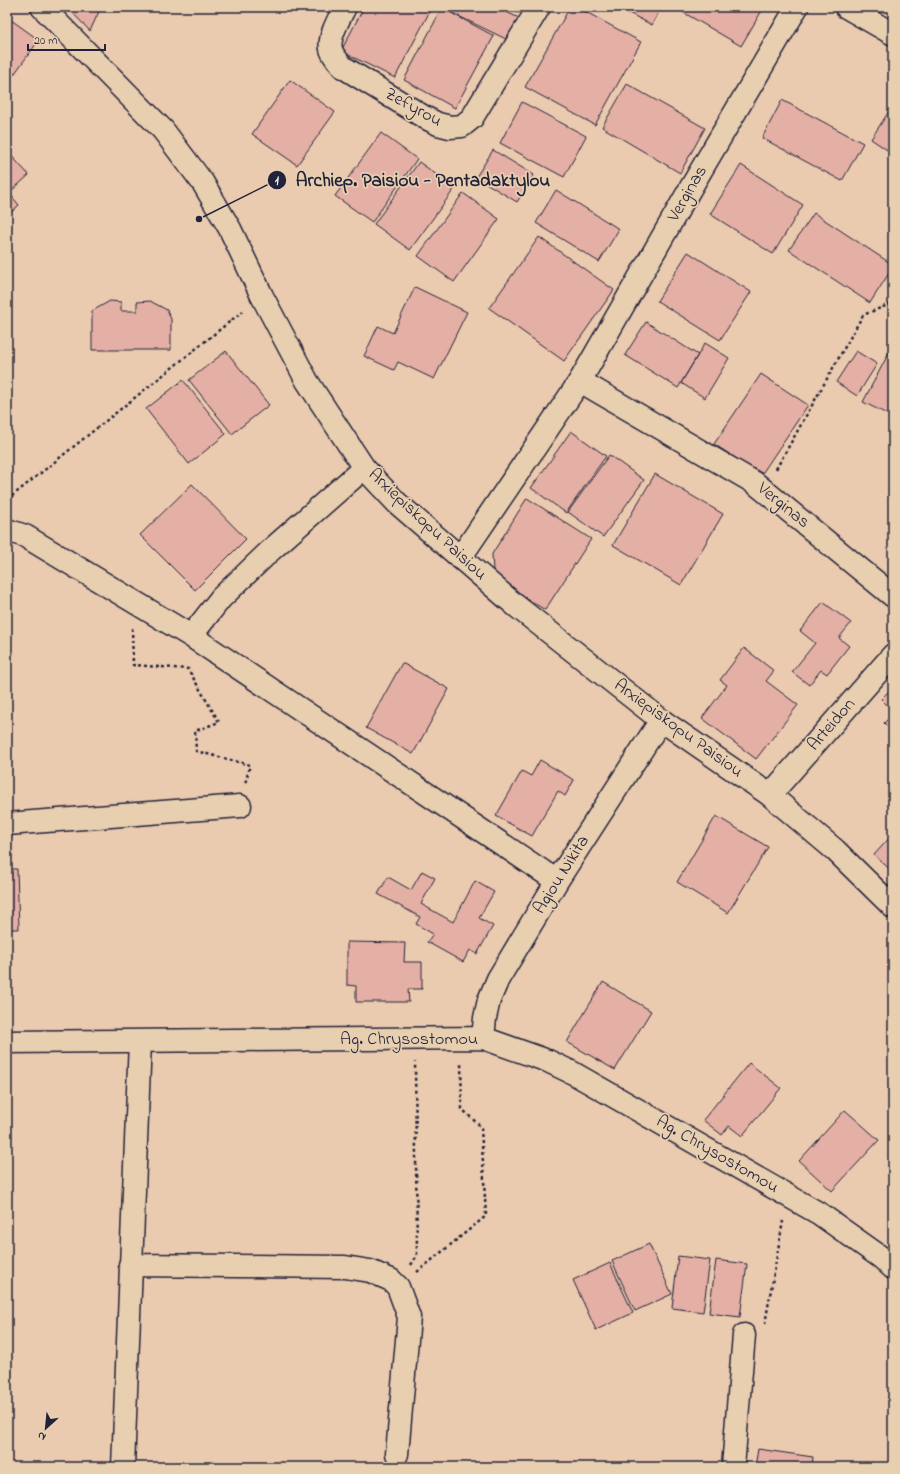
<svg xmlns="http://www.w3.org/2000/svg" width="900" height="1474" font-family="'Indie Flower',sans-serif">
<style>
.building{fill:#e4afa4;stroke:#22223b}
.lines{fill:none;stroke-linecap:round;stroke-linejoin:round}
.street-casing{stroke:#22223b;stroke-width:25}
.secondary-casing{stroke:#22223b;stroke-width:25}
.path{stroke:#22223b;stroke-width:2.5;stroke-dasharray:3 3;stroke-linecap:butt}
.street{stroke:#e8cfb0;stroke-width:22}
.secondary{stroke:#e8cfb0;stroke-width:22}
.labels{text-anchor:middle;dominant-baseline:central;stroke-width:3.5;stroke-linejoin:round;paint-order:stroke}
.street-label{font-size:18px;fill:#22223b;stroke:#e8cfb0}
.leader{fill:none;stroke:#22223b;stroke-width:1.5}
.callout-dot{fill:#22223b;stroke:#e8cfb0;stroke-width:1.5}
.mark-label{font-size:12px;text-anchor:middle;font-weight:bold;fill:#fff}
.callout-label{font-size:19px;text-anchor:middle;font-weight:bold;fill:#22223b;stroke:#e8cfb0;stroke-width:3.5;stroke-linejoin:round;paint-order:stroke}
</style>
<rect width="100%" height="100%" fill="#ebcbaf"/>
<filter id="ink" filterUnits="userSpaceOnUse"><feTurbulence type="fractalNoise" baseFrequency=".025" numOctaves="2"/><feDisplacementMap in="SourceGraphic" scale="8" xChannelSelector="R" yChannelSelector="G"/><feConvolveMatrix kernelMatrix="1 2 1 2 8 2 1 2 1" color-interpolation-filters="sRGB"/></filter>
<g filter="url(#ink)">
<path class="building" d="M67,7H101L90,31Z
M364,7H432L395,78L341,51Z
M442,7H496L519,18L508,40L442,8Z
M507,7H522L519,13Z
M570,7H577L641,42L595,125L525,87Z
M617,7H661L652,25Z
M674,7H764L741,46Z
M442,8L494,36L455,108L404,80Z
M7,17L39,40L7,84Z
M290,80L335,112L297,165L252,134Z
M627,84L705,128L680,173L602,127Z
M782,100L863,143L842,181L762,138Z
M522,102L586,136L564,177L500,143Z
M893,105V154L871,139Z
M381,133L417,159L372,222L335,196Z
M493,150L534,175L517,202L476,177Z
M7,151L29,175L9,193L19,205L7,216Z
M419,162L455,188L410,250L374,224Z
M741,165L803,205L773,254L710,214Z
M556,190L619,229L599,262L536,223Z
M463,193L499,219L454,282L418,256Z
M814,213L893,265V267L870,303L789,250Z
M539,237L614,290L564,361L489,308Z
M688,252L751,292L720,340L657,301Z
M415,287L467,312L434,379L398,362L394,370L364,356L378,326L393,333Z
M110,301L121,302V311H137V302L150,301L167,310L171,319V350H92V311Z
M646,322L698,355L678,388L625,355Z
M705,343L729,358L705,398L681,383Z
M893,345V417L863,402Z
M226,351L269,405L232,434L189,380Z
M856,351L877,364L857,396L836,382Z
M761,374L808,405L761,475L714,444Z
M183,380L226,434L189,464L146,409Z
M571,431L606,456L566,513L531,488Z
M609,455L644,480L603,537L568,512Z
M655,474L723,514L681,585L613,545Z
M192,484L246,539L195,590L140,535Z
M527,498L591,539L545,610L508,587L493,570L492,554Z
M823,602L851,623L839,638L849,646L827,674L821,670L809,685L792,672L815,643L800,631Z
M744,648L774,671L766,681L798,705L756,759L702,718L727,685L720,680Z
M402,663L449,689L413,754L366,728Z
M893,687V711L881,699Z
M893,714V730L892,731L884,723Z
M540,760L574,780L565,796L558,791L532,836L496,816L522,771L531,776Z
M716,816L768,847L728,913L677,882Z
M893,834V872L874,855Z
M7,869H17L19,929H7Z
M422,871L435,878L421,904L453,922L475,881L494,892L479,918L493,926L477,954L470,950L463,962L427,942L433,934L416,924L420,917L378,894L388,877L411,890Z
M347,942L405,943L404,962H422V989H408L409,1002H356V986L347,985Z
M603,982L651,1011L615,1070L567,1042Z
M749,1063L781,1088L742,1136L729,1126L722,1135L703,1120Z
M845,1110L879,1140L832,1191L799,1161Z
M649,1244L672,1294L635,1311L612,1261Z
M678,1256L710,1260L703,1312L672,1308Z
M716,1260L747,1264L740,1317L709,1313Z
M610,1263L633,1313L596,1330L573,1280Z
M758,1449L813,1457L812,1467H755Z"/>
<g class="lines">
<g class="street-casing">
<path id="street" d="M345,7C340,17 328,37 331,49C332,55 339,62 343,67L424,117L438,124L450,127L462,126L472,118L539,7
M846,7L893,34
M580,381L755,483L893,596
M364,468L272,549L221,598L191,636L557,881
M7,530L25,536L191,636
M770,795L893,655
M7,824L240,806
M483,1038L485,1018L489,1000L498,979L557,881L661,720
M7,1042L483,1038L548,1061L573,1073L820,1214L882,1258L893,1268
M130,1265L345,1267L370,1271L391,1280L398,1287L409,1317L397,1454
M123,1467L140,1041
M733,1467L744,1335"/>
</g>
<g class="secondary-casing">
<path id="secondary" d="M42,7L163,130L203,183L230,229L262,296L307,381L364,468L397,503L515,605L661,720L770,795L835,850L893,907
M460,558L580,381L690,189L797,7"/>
</g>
<path class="path" d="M776,469L863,315L893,303
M7,500L243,311
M132,628L133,665L188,669L219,722L195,731L196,751L250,765L245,784
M411,1265L417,1255L415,1062
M417,1272L486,1216L481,1127L462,1109L461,1062
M765,1324L783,1221"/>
<use href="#street" class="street"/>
<use href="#secondary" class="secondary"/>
</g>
</g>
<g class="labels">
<g class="street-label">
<text transform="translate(413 108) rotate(29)">Zefyrou</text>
<text transform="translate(688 194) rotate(-60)">Verginas</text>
<text transform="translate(783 506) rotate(39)">Verginas</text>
<text transform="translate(427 525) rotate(43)">Arxiepiskopu Paisiou</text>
<text transform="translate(832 725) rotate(-49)">Arteidon</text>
<text transform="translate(678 729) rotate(36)">Arxiepiskopu Paisiou</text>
<text transform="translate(562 875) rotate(-58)">Agiou Nikita</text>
<text x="409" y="1040">Ag. Chrysostomou</text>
<text transform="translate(717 1155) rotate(30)">Ag. Chrysostomou</text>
</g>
</g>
<path class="leader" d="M199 219L277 180"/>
<g class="callout-dot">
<circle cx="199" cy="219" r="4"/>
<circle cx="277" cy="180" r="10"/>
</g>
<g class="mark-label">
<text x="277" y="184">1</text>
</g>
<g class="callout-label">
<text x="423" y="186">Archiep. Paisiou - Pentadaktylou</text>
</g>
<rect width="900" height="1474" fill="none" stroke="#e8cfb0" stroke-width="24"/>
<rect x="12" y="12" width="876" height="1450" fill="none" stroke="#22223b" stroke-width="1.5" filter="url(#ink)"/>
<g transform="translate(46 1428) rotate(207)" stroke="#e8cfb0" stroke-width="3" paint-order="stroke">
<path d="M0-3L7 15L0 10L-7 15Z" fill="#22223b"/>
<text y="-6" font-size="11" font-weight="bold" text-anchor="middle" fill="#22223b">N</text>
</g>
<path d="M28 44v6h77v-6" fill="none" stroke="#22223b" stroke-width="2"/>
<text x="34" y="44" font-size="12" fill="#22223b" stroke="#e8cfb0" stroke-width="3" paint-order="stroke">20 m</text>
</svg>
